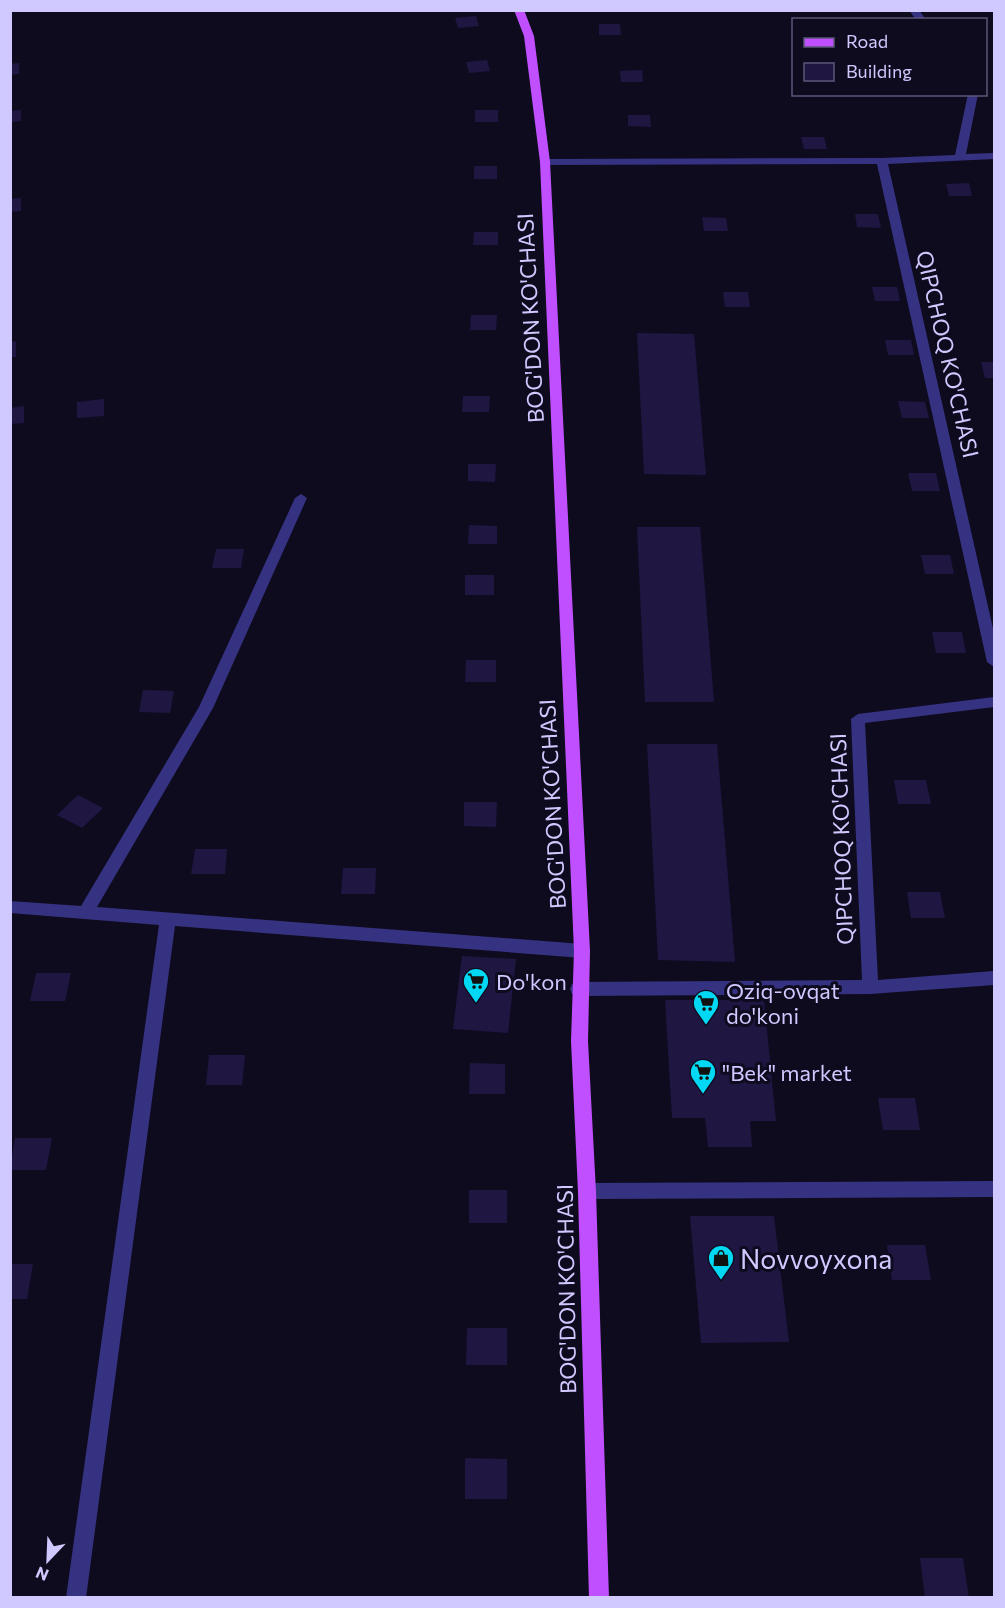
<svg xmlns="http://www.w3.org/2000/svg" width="1005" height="1608" font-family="Commissioner,sans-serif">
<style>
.building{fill:#1f1642}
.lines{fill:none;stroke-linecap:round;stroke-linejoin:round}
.minor{fill:#363282;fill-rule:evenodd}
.primary{fill:#c050ff;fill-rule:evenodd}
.labels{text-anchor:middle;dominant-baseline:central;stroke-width:6;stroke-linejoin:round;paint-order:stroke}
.street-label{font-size:22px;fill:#d0c9ff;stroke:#0f0b1f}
.poi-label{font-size:22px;fill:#d0c9ff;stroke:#0f0b1f;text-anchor:start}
.near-poi-label{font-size:27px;fill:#d0c9ff;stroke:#0f0b1f;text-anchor:start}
</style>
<rect width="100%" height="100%" fill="#0f0b1f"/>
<path class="building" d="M476,16L479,26L458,28L455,18Z
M599,24H620L621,35H599Z
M487,60L490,71L469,73L466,62Z
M19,63V74L10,75V64Z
M642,70L643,82H621L620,71Z
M21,110V121L10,122V111Z
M475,110H498V122H475Z
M628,115H650L651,127L628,126Z
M801,137H824L827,149H804Z
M474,166H497V179H474Z
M969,183L972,196H949L946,184Z
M21,198V211L10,212V199Z
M855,214H878L881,228L857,227Z
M702,217L726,218L728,231H704Z
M474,232H498V245H473Z
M872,287H897L900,301H875Z
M723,292H748L750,307H725Z
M471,315H497L496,330H470Z
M637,333L694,334L706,475L644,474Z
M885,340H911L914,355H888Z
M16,341V357H10V342Z
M981,362H994V378H985Z
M463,396H490L489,412H462Z
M104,399V416L77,418V402Z
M898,401L925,402L929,418H902Z
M24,406V423L10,424V408Z
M468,464H496L495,482L468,481Z
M908,473H936L940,491H912Z
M469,525L497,526V544H468Z
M637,527H700L714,702H645Z
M216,549H244L241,568H212Z
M921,555H950L954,574H925Z
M465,575H494V595H465Z
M932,632H962L966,653H936Z
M466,660H496V682H465Z
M143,690L174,691L170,713L139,712Z
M647,744H717L735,962L658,960Z
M894,780H926L931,804H898Z
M78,795L103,808L82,828L57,815Z
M464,802H497L496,827L464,826Z
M195,849H227L225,874H191Z
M343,868H376L375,894H341Z
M907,892H940L945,918H911Z
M462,956L516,959L508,1033L453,1029Z
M36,973H71L65,1001H30Z
M665,1000H764L776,1121H750L752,1147H708L705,1118H672Z
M209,1055H245L242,1085H206Z
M470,1063L505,1064V1094H469Z
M878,1098H915L920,1130H883Z
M15,1138H52L46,1170H10Z
M469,1190H507V1223H469Z
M690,1216H774L789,1342L701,1343Z
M887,1245H925L931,1280H892Z
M10,1264H33L27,1299H10Z
M467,1328H507V1365H466Z
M465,1458L507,1459V1499H465Z
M920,1558H963L969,1598H925Z"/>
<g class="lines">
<path class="minor" d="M909,10H919L926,20H916Z
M968,94H978L966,154L994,153V159L888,164L994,633V667L987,662L877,164L545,165L540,162L545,159L882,158L955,155Z
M301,494L307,498L213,708L97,907L582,944L588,946L590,951L588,956L582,958L175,926L86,1598H66L159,925L10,913V901L81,906L199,707L295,498Z
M994,697V707L865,723L878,980L994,971V985L870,994L578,996L572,994L570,989L572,984L578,982L862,980L851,719L858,714Z
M994,1181V1197L587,1199L581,1197L578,1191L581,1185L587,1183Z"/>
<path class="primary" d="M514,10H524L534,36L550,162L590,951L588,1041L596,1192L609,1598H589L578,1192L571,1041L574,951L540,162L524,36Z"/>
</g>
<defs>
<g id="supermarket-pin" transform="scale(1.35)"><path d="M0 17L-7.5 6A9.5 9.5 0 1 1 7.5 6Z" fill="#00d8f4" stroke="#0f0b1f"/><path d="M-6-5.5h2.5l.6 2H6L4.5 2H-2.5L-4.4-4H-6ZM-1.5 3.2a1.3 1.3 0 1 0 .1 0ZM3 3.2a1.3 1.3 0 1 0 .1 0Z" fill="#111"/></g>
<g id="shop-pin" transform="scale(1.35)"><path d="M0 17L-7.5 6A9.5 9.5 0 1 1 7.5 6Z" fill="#00d8f4" stroke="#0f0b1f"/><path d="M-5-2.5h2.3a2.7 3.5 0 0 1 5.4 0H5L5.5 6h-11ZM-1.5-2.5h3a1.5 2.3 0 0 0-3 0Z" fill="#111"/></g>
</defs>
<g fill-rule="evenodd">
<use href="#supermarket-pin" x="476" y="981"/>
<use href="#supermarket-pin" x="706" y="1003"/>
<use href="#supermarket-pin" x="703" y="1072"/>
<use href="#shop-pin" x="721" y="1258"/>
</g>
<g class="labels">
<g class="street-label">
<text transform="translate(530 318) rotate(-93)">BOG'DON KO'CHASI</text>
<text transform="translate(948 354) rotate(77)">QIPCHOQ KO'CHASI</text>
<text transform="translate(552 804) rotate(-93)">BOG'DON KO'CHASI</text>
<text transform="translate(841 839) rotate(-92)">QIPCHOQ KO'CHASI</text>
<text transform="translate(566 1289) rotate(-91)">BOG'DON KO'CHASI</text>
</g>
<g class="poi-label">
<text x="496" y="981">Do'kon</text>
<text x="726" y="990">Oziq-ovqat<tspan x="726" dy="25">do'koni</tspan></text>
<text x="722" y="1072">"Bek" market</text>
</g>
<g class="near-poi-label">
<text x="740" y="1258">Novvoyxona</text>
</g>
</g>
<rect width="1005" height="1608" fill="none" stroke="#d0c9ff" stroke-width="24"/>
<rect x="792" y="18" width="195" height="78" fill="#0f0b1f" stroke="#5c5779" stroke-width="1.5"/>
<rect x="804" y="38" width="30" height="9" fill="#c050ff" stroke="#5c5779" stroke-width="1.5"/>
<text x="846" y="48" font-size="18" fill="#d0c9ff">Road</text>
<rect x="804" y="63" width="30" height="18" fill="#1f1642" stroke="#5c5779" stroke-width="1.5"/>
<text x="846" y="78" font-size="18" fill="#d0c9ff">Building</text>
<g transform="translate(48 1560) rotate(203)" stroke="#0f0b1f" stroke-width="4.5" paint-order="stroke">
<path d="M0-4.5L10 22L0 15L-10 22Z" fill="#d0c9ff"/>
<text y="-9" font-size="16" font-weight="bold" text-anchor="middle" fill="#d0c9ff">N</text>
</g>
</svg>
